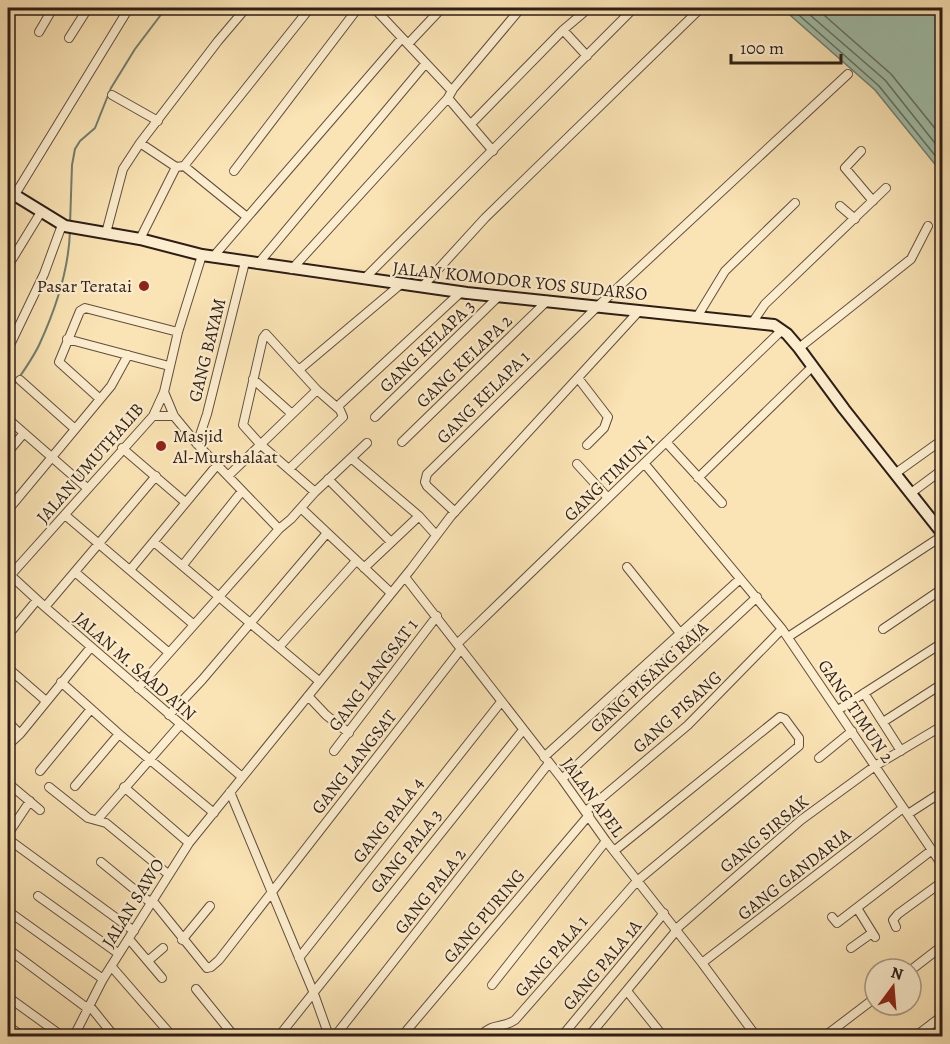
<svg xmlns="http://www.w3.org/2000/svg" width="950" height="1044" font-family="Alegreya,serif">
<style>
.water{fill:#9fbeaa;stroke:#717e6f;stroke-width:1.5}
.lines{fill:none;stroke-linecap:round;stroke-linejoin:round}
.shore{stroke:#666e60;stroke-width:1.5}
.stream{stroke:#717e6f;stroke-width:2}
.street-casing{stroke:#604f3e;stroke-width:10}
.secondary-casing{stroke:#2d1e17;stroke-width:14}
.street{stroke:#fcedce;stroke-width:8}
.secondary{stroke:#fcedce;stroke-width:10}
.poi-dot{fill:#8f2418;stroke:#fcedce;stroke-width:2}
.labels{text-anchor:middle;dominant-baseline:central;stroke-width:4.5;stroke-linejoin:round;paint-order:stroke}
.street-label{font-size:18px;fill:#2d1e17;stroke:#fcedce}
.poi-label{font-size:18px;fill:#2d1e17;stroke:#fcedce;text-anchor:end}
</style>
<rect width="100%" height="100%" fill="#fae3b4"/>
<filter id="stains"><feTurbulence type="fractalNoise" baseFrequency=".00333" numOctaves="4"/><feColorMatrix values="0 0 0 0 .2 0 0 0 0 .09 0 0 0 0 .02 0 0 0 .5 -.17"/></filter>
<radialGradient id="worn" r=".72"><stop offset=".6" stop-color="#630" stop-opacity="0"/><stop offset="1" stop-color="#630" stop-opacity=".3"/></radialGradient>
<path class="water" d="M782,8H942V173L875,90Z"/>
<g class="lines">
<path class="shore" d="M791,8L879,86L942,164
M802,8L885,80L942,152
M816,8L891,74L942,137"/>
<path class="stream" d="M70,225L72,165L75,149L80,141L95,128L111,88L135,49L166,8
M8,394C18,378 32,361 40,343C56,308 69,269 70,230"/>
<g class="street-casing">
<path id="street" d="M374,8L452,91
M8,16L13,8
M563,30L587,56
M39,32L53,8
M69,38L88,8
M408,44L442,8
M112,95L158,121
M448,98L493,151
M471,124L563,30L589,8
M140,143L176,167
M861,151L845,168L873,201
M184,166L247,217
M234,171L358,8
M8,206L129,8
M840,206L855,219
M106,233L123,169L140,143L218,41L246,8
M140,239L176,167L184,166L310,8
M213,257L402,38
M258,264L426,63
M8,266L41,212
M292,269L448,98L453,89L521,8
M364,279L634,8
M423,286L485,218L701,8
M697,317L725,271L795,203
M752,323L765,304L886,188
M67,339L169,366
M799,348L911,259L928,226
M8,349L44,274L62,225
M300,369L401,284
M578,378L608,417L604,428L587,445
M253,379L292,414
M20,380L75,429
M164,392L174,416L197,444L279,529
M100,399L59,362L80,311L85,308L178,332
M337,407L461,292
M153,416H174
M375,417L499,296
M8,419L87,488
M402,442L547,301
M666,442L722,503
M197,444L207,414L245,262
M122,448L185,502
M8,452L24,433
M351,458L419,516L436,535
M644,463L782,629L942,865
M577,464L608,498
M289,469L343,417L340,410L317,390
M896,473L942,440
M228,476L317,390L266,334L263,338L243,425L260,444L315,492
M698,478L813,366
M328,479L391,542
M911,493L942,470
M301,508L391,593
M8,510L111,386L128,355
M455,512L427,486L425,482L427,474L597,307L848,74
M65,515L193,624
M154,542L319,681
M183,565L242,491
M627,567L680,633
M364,568L419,516
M130,570L217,465
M75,572L168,652
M8,573L45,607L242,777
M405,577L562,779L606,841L702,963L756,1036
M8,578L153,416L164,392L178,332L202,255
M45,607L156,476
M883,629L942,589
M8,635L37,600
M788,637L942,536
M457,644L782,330
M279,647L356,561
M8,668L46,701
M61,682L119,734L214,813
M138,688L279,529L291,519L315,492L367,443
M864,693L901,751
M308,696L326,715L349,733
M838,710L942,643
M169,715L202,680L327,533
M8,722L20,734
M883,722L942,684
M8,745L20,734L91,647
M334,751L437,616
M544,757L740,579
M819,758L852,731
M40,771L91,709
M562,779L757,597
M8,783L40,810
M75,786L119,734
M49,787L88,818L106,823L168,874
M124,787L189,843
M230,792L313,991L329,1036
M586,811L688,725L782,629
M908,814L942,792
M97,820L180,725
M8,834L30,801
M8,839L134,931
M101,862L151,903
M38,896L119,954
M152,900L207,968L211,967L219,960L461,649
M857,908L875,937
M8,911L103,979
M832,917L837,923L932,850
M896,927L893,920L898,914L942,882
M675,930L801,820L875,766L942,726
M129,939L162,978
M182,940L210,906
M851,948L872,933
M8,949L87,1008
M299,958L501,702
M149,960L163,948
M702,963L903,808
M111,966L172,1036
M911,970L942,946
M492,985L606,841
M196,989L234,1036
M627,991L663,1036
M8,997L62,1036
M89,1005L114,1036
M8,1026L22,1036
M74,1036L103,979L189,843L411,569L451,516L639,311
M279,1036L523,730
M335,1036L549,763
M402,1036L589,815
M480,1036C493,1022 502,1029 515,1020L637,881L799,746V738L785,719L780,717L614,851
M562,1036L664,913
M589,1036L676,931
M825,1036L875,998
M916,1036L942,1016"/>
</g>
<g class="secondary-casing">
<path id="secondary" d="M8,191L65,226L140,239L202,255L467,293L774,325L787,334L799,348L844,409L942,533"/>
</g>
<use href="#street" class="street"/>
<use href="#secondary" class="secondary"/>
</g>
<g class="poi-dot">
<circle cx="144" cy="286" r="6"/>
<circle cx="161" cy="446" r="6"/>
</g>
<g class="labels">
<g class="street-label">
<text transform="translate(520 281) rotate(6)">JALAN KOMODOR YOS SUDARSO</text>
<text transform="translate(427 346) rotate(-44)">GANG KELAPA 3</text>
<text transform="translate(207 350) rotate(-76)">GANG BAYAM</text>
<text transform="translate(464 361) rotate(-44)">GANG KELAPA 2</text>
<text transform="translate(483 397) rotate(-45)">GANG KELAPA 1</text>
<text transform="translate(90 463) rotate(-49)">JALAN UMUTHALIB</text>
<text transform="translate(609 477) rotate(-44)">GANG TIMUN 1</text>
<text transform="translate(135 666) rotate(41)">JALAN M. SAAD A'IN</text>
<text transform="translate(373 675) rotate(-53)">GANG LANGSAT 1</text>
<text transform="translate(649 677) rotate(-43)">GANG PISANG RAJA</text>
<text transform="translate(856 711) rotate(56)">GANG TIMUN 2</text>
<text transform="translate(677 712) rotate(-42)">GANG PISANG</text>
<text transform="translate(354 762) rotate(-52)">GANG LANGSAT</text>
<text transform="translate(593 797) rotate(54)">JALAN APEL</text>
<text transform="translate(388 820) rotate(-52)">GANG PALA 4</text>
<text transform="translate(764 834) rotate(-40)">GANG SIRSAK</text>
<text transform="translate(406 851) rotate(-51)">GANG PALA 3</text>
<text transform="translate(794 874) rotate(-38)">GANG GANDARIA</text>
<text transform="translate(430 891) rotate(-52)">GANG PALA 2</text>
<text transform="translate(133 903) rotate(-58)">JALAN SAWO</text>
<text transform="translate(484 916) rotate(-50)">GANG PURING</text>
<text transform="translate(551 956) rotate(-49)">GANG PALA 1</text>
<text transform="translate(602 965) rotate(-50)">GANG PALA 1A</text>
</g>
<g class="poi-label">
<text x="132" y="286">Pasar Teratai</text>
<text x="173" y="436" text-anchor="start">Masjid<tspan x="173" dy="21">Al-Murshalaat</tspan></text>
</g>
</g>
<rect width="950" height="1044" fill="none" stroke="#fae3b4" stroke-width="30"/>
<rect x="9" y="9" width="932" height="1026" fill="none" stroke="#2d1e17" stroke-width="3"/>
<rect x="15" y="15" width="920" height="1014" fill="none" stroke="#2d1e17" stroke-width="1.5"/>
<g transform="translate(893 987) rotate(16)"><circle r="28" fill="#fcedce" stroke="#a99a85" stroke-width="1.5"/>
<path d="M0-4.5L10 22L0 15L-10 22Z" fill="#8f2418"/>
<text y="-9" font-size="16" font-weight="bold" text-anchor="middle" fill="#2d1e17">N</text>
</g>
<path d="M731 54v9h110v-9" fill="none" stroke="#2d1e17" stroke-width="3"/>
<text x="740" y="54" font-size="18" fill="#2d1e17" stroke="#fcedce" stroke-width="4.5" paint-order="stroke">100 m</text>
<rect width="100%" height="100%" filter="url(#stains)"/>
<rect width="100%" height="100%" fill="url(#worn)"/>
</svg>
